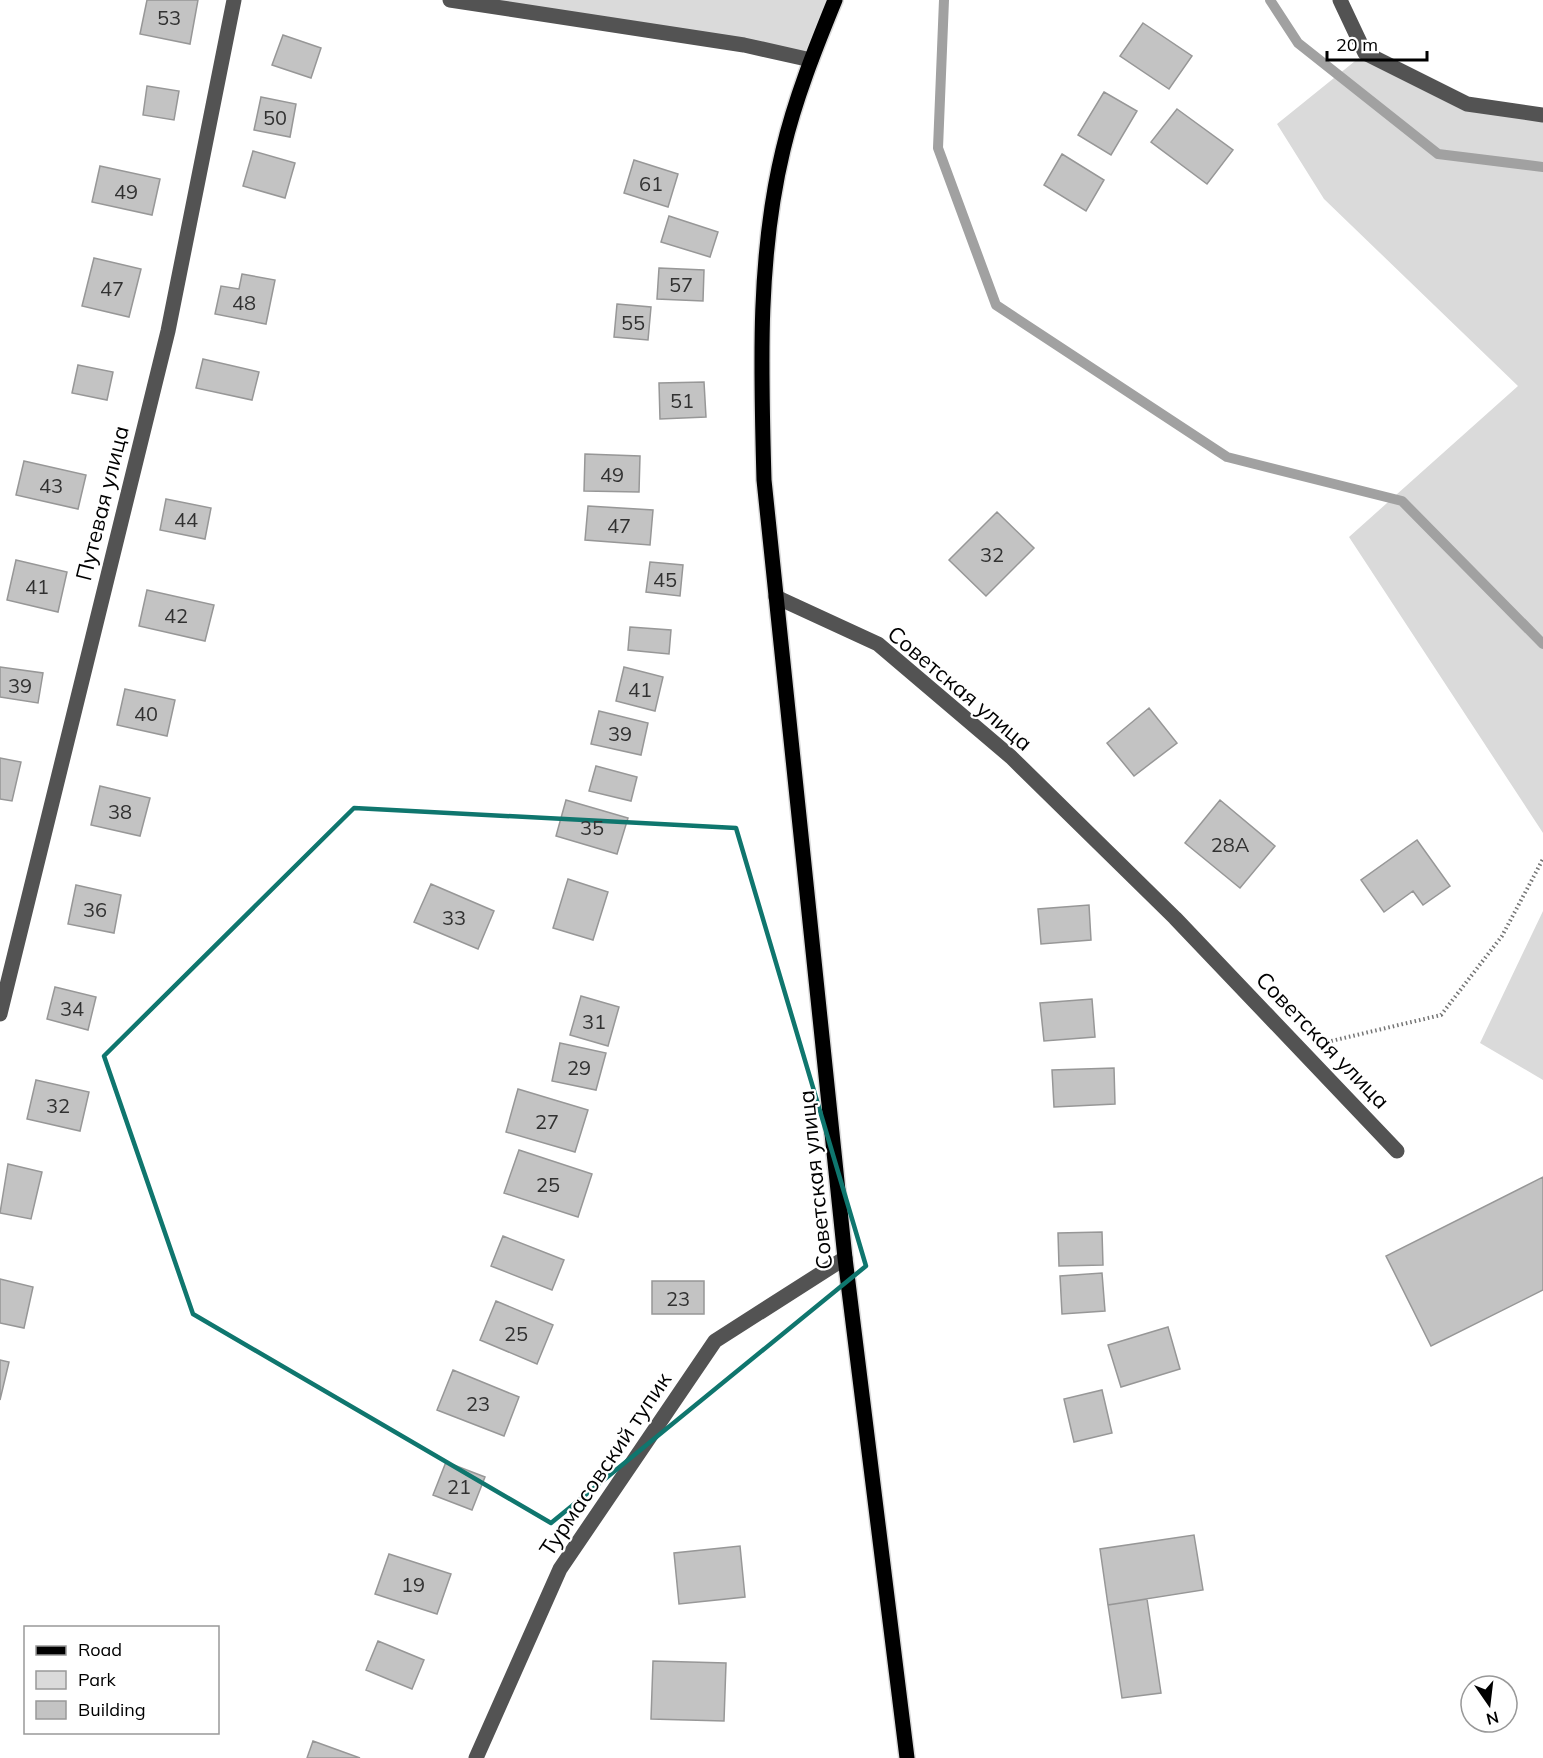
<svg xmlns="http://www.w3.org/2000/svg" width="1543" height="1758" font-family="Mulish,sans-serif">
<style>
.green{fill:#dadada}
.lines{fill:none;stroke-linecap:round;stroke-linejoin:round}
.stream{stroke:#a1a1a1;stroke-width:10}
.building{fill:#c3c3c3;stroke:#979797;stroke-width:1.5}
.major-casing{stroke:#dbdbdb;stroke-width:18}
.path{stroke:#757575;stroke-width:4;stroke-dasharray:1.5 3;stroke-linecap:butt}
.minor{stroke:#535353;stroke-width:15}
.major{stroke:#000;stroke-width:15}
.marked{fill:none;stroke:#0f766e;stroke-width:4.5;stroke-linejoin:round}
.labels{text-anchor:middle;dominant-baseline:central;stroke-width:4.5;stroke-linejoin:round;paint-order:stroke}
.number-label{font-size:20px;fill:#313131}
.street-label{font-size:22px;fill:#000;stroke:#fff}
</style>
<rect width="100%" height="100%" fill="#fff"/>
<path class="green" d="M450,0H835L811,60Z
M1365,53L1467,104L1543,115V833L1349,537L1518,386L1324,199L1277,124Z
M1543,911V1080L1480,1043Z"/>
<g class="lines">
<path class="stream" d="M944,0L938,148L996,305L1227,457L1402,501L1543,644
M1270,0L1298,43L1438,154L1543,167"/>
</g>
<path class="building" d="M147,0H198L190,44L140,34Z
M1143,23L1192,56L1169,89L1120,56Z
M283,35L321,48L311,78L272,65Z
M147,86L179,91L174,120L143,115Z
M1104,92L1137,111L1111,155L1078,135Z
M261,97L296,104L290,137L254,130Z
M1177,109L1233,150L1207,184L1151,142Z
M253,151L295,163L285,198L243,186Z
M1062,154L1104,180L1086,211L1044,185Z
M634,160L678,174L668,207L624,193Z
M100,166L160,179L152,215L92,202Z
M669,216L718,232L710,257L661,242Z
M94,258L141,269L129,317L82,306Z
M659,268L704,270L703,301L657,299Z
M242,274L275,280L266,324L215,314L221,286L239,289Z
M617,304L651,307L648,340L614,337Z
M203,359L259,372L252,400L196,388Z
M78,365L113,372L107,400L72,393Z
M704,382L706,417L660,419L659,383Z
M585,454L640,456L639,492L584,491Z
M24,461L86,475L78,509L16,495Z
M166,499L211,508L205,539L160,530Z
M588,506L653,510L650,545L585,540Z
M997,512L1034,548L986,596L949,560Z
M16,560L67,572L58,612L7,600Z
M650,562L683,565L680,596L646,592Z
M147,590L214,605L205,641L139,626Z
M630,627L671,630L669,654L628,650Z
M0,667L43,673L38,703L0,697Z
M624,667L663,677L655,711L616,701Z
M125,689L175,700L167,736L117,725Z
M1149,708L1177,743L1134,776L1107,743Z
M599,711L648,723L641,755L591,744Z
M0,758L21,762L12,801L0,799Z
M596,766L637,777L631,801L589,791Z
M100,786L150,798L140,836L91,825Z
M566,800L628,818L617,854L556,836Z
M1220,800L1275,846L1240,888L1185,843Z
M1417,840L1450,886L1423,905L1413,891L1384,912L1361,880Z
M568,879L608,892L593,940L553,928Z
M431,884L494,911L478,949L414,922Z
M76,885L121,895L114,933L68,924Z
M1089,905L1091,940L1041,944L1038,909Z
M55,987L96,997L88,1030L47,1019Z
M581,996L619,1007L608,1046L570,1035Z
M1092,999L1095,1037L1044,1041L1040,1003Z
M560,1043L606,1053L596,1090L552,1081Z
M1114,1068L1115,1104L1054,1107L1052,1070Z
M36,1080L89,1092L80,1131L27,1119Z
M518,1089L588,1110L575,1152L506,1132Z
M519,1150L592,1174L578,1217L504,1193Z
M8,1164L42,1172L31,1219L0,1213Z
M1543,1177V1290L1431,1346L1386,1256Z
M1102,1232L1103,1265L1059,1266L1058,1233Z
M503,1236L564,1260L552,1290L491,1266Z
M1102,1273L1105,1311L1062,1314L1060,1276Z
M0,1279L33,1287L24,1328L0,1323Z
M652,1281H704V1314H652Z
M496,1301L553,1325L537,1364L480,1340Z
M1168,1327L1180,1369L1121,1387L1108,1345Z
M0,1360L9,1362L0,1400Z
M453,1370L519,1397L504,1436L437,1410Z
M1102,1390L1112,1433L1074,1442L1064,1399Z
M446,1462L485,1477L472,1510L433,1495Z
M1194,1535L1203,1590L1108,1605L1100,1549Z
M740,1546L745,1597L679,1604L674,1553Z
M389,1554L451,1574L437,1614L375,1594Z
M1147,1599L1161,1693L1122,1698L1108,1605Z
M378,1641L424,1660L412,1689L366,1670Z
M653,1661L726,1663L724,1721L651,1719Z
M313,1741L360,1758H307Z"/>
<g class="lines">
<g class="major-casing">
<path id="major" d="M835,0C815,49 795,99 783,150C757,258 761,370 764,480L845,1258L907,1758"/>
</g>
<path class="path" d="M1327,1042L1441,1015L1502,936L1543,859"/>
<path class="minor" d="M450,0L744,45L811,60
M1340,0L1365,53L1467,104L1543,115
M776,597L878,644L1011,757L1175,918L1397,1151
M0,1014L168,331L234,0
M476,1758L560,1569L715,1341L845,1258"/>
<use href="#major" class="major"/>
</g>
<path class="marked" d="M354,808L736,828L866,1266L551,1523L193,1314L104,1056Z"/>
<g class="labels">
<g class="number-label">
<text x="169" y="17">53</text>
<text x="275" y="117">50</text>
<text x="651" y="183">61</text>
<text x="126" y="191">49</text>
<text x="681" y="284">57</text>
<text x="112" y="288">47</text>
<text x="244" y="302">48</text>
<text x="633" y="322">55</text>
<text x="682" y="400">51</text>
<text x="612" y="474">49</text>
<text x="51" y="485">43</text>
<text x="186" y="519">44</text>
<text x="619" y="525">47</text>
<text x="992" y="554">32</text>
<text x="665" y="579">45</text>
<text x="37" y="586">41</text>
<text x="176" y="615">42</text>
<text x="20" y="685">39</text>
<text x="640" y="689">41</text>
<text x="146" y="713">40</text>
<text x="620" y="733">39</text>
<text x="120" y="811">38</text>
<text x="592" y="827">35</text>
<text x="1230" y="844">28А</text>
<text x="95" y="909">36</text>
<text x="454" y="917">33</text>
<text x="72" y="1008">34</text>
<text x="594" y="1021">31</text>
<text x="579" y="1067">29</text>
<text x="58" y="1105">32</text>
<text x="547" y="1121">27</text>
<text x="548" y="1184">25</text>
<text x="678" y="1298">23</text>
<text x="516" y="1333">25</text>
<text x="478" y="1403">23</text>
<text x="459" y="1486">21</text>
<text x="413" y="1584">19</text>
</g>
<g class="street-label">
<text transform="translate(102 503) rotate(-76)">Путевая улица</text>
<text transform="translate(960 688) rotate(40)">Советская улица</text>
<text transform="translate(1323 1040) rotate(46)">Советская улица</text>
<text transform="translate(815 1180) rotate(-96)">Советская улица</text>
<text transform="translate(605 1464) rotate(-56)">Турмасовский тупик</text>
</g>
</g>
<rect x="24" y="1626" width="195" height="108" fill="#ffffff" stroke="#999999" stroke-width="1.5"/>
<rect x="36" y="1646" width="30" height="9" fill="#000000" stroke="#999999" stroke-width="1.5"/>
<text x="78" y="1656" font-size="18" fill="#000000">Road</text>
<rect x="36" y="1671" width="30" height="18" fill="#dadada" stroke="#999999" stroke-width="1.5"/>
<text x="78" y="1686" font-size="18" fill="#000000">Park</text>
<rect x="36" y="1701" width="30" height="18" fill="#c3c3c3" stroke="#999999" stroke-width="1.5"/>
<text x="78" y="1716" font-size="18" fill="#000000">Building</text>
<g transform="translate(1489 1704) rotate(166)"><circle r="28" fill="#ffffff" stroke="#999999" stroke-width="1.5"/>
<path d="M0-4.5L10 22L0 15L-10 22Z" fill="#000000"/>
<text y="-9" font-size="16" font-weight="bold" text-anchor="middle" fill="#000000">N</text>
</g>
<path d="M1327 51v9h100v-9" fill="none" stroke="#000000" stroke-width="3"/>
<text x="1336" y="51" font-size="18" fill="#000000" stroke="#ffffff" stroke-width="4.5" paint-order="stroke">20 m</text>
</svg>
